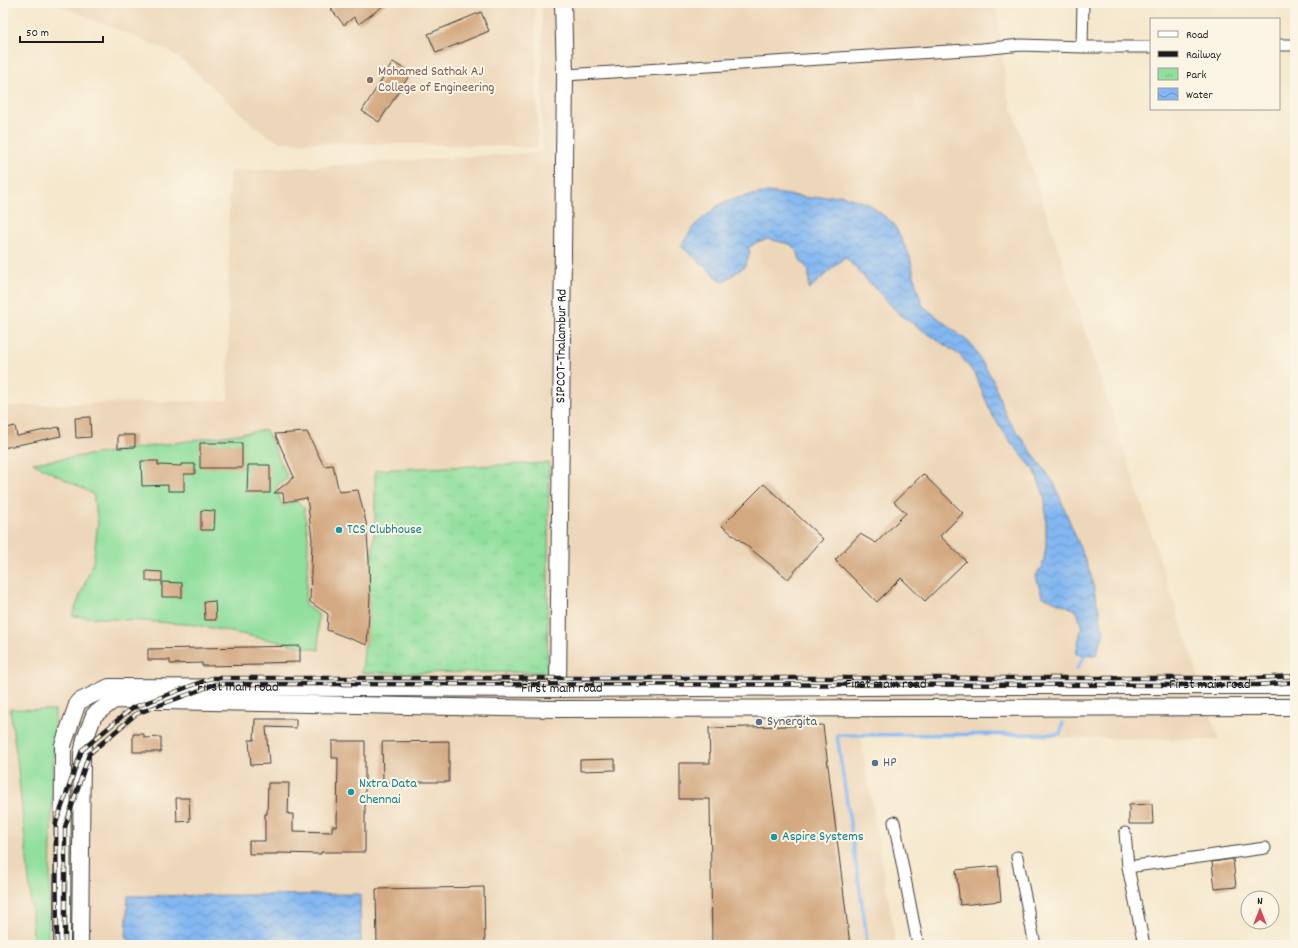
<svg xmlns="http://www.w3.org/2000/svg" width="1298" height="948" font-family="Dekko,sans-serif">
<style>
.built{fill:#edd7ba}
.green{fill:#90df9d;stroke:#567e5c}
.park{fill:url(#park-tufts);stroke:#567e5c}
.water{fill:url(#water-waves);stroke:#506a86}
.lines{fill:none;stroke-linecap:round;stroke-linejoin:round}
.stream{stroke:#83b7f1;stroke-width:3.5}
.building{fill:#d3a981}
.street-casing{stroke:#3d3b37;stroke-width:13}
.secondary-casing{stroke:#3d3b37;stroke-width:18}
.street{stroke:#fff;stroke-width:11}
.secondary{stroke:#fff;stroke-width:16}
.rail-casing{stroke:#1c1c1c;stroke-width:4.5}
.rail{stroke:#fcf5e5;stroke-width:3;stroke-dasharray:9;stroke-linecap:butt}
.education-dot{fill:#8d6e63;stroke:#fcf5e5;stroke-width:1.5}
.culture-dot{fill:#0f9aa8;stroke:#fcf5e5;stroke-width:1.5}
.service-dot{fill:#5c6f8a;stroke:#fcf5e5;stroke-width:1.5}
.labels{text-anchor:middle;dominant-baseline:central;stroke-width:4;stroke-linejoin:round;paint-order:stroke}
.education-label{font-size:14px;fill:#785e54;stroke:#fcf5e5;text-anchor:start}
.street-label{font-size:14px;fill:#1c1c1c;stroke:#fcf5e5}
.culture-label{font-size:14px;fill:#0d838f;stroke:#fcf5e5;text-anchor:start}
.service-label{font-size:14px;fill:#4e5e75;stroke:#fcf5e5;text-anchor:start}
</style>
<defs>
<pattern id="park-tufts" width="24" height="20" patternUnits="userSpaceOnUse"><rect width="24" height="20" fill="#90df9d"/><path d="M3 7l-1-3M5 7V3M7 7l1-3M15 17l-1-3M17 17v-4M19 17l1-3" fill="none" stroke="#7cbf87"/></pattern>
<pattern id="water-waves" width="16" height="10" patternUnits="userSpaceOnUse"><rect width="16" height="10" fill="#83b7f1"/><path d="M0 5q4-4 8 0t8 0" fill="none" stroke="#6a94c2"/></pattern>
</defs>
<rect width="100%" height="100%" fill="#fcf5e5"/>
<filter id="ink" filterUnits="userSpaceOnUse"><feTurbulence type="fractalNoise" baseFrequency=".025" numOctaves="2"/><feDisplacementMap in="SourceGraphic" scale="8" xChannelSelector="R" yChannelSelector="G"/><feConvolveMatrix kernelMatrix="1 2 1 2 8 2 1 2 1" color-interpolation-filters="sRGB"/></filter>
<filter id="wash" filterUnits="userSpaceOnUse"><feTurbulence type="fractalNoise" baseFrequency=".012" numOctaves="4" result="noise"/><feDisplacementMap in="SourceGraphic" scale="16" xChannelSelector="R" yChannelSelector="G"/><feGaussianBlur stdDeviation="0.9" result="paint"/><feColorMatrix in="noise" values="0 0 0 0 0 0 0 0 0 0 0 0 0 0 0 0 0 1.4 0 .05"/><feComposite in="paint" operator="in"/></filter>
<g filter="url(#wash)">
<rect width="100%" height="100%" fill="#f5e8cd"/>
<path class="built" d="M53,3H535L538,148L505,146L280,142L267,135L250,122L188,65L170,51Z
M542,3H996L1007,93L1219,740L860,734L896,945H3V406L228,400L229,172L542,152Z"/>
<path class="green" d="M266,430L288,478L276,486L282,506L297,501L304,508L308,537L307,585L305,605L318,614L319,650L197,625L72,616L93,563L98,522L93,494L33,463Z
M10,709L55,710L48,945H33L32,910L17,760Z"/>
<path class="park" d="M549,463L547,672L362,673L375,523V470Z"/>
<path class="water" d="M768,192L810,198L840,195L869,204L894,224L910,257L916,285L923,306L971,344L992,378L1007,418L1054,483L1090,572L1104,633L1096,655L1076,654L1082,624L1076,610L1042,596L1036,576L1043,564L1046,547V524L1045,499L1035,471L1010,441L991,413L976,376L961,356L900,315L845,257L809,289V270L801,262L797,251L790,244L768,239L757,242L748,248L750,252L745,266L723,282L681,246L694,226L720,204L741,197Z
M360,894L361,945H153L126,939L128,896Z"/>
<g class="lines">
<path class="stream" d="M1077,669L1085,655
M574,679L759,680
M867,945L865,924L837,735L1060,734L1063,723"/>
</g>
<g id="blocks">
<path class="building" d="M339,3H387L359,24L354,17L344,25L331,9Z
M481,12L489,31L436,53L428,34Z
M393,62L411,73L379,122L362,111Z
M90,417L91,437L76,438L75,418Z
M15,426L17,436L59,427L61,436L3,448V429Z
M307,432L324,466L333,465L339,492L358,490L366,522L369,560L370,598L367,645L327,630L328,614L310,602L312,539L307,498L284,502L283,493H274L294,477L275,434Z
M118,435H135V447L118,448Z
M200,443H242V468H200Z
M141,461H158V465L181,466V464H195V474H184V491H168V485L142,486Z
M248,465H270V493H247Z
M923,474L963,513L940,536L966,561L925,601L901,578L877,602L835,560L860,534L876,543L906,513L894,502Z
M764,484L823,539L788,579L722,526Z
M201,510L215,511L214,530H201Z
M146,571L162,572V581H146Z
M162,582L182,583V597H162Z
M215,601L216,620H205L204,602Z
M300,646V662L262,663V665L202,666V663L170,664V660H148V649Z
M255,719H296V728L266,727L269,764L251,765L249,740H254Z
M823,725L850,945H712L710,799H679V763H710L709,728Z
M133,734H144V738L161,737V752H133Z
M332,741H365V852H321V854L277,853V854H249V841H265V814H267L268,783H289L288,814H293V831L332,832V826H337L338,758H332Z
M449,741V782H383L382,742Z
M615,759V770L580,771V760Z
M176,798H189L190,821L177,822Z
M1152,804L1153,824H1129V805Z
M1233,859L1236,887L1215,889L1212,862Z
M998,866L1001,901L960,905L956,870Z
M484,887L485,945H377L376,889Z"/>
</g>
</g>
<g filter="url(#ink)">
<use href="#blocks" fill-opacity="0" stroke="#3d3b37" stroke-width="1"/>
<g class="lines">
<g class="street-casing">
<path id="street" d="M1279,45H1295
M1082,47L1083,3
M565,75L982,49L1021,45L1082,47H1151
M894,822L918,945
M1125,833L1128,867L1144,945
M1017,857L1035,945
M1128,867L1265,848"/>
</g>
<g class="secondary-casing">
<g id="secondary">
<path id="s1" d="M558,689L565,75L563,3"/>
<path id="s2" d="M62,945L63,745L78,702L109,687L558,689L1010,686H1295"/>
<path d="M80,945L82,754L85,739L94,715L114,700L556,709L1295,707"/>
</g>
</g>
<use href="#street" class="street"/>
<use href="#secondary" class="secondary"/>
<g class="rail-casing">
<g id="rail">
<path d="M57,945L56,823L82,750L132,708L212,678H1257L1295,676"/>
<path id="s3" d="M65,945V827L89,754L136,714L216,684L1257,685L1295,682"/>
</g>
</g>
<use href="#rail" class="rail"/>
</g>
</g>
<circle class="education-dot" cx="370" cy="80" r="4"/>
<g class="culture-dot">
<circle cx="339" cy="530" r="4"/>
<circle cx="351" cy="792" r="4"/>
<circle cx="774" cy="837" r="4"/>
</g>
<g class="service-dot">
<circle cx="759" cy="722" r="4"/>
<circle cx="875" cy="763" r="4"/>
</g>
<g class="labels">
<g class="education-label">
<text x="378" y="72">Mohamed Sathak AJ<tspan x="378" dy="16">College of Engineering</tspan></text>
</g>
<g class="street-label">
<text stroke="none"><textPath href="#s1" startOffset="343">SIPCOT-Thalambur Rd</textPath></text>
<text stroke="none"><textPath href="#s3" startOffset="1012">First main road</textPath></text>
<text stroke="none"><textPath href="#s3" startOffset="1336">First main road</textPath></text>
<text stroke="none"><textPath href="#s2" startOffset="409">First main road</textPath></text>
<text stroke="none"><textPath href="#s2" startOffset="733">First main road</textPath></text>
</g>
<g class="culture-label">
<text x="347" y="530">TCS Clubhouse</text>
<text x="359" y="784">Nxtra Data<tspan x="359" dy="16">Chennai</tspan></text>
<text x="782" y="837">Aspire Systems</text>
</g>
<g class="service-label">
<text x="767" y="722">Synergita</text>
<text x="883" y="763">HP</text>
</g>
</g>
<rect width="1298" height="948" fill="none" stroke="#fcf5e5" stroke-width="16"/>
<rect x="1150" y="18" width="130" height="92" fill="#fcf5e5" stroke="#a29e95"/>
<rect x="1158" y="31" width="20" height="6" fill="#ffffff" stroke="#a29e95"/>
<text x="1186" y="38" font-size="12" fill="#1c1c1c">Road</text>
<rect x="1158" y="51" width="20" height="6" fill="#1c1c1c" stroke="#a29e95"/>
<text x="1186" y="58" font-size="12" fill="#1c1c1c">Railway</text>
<rect x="1158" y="68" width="20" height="12" fill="url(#park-tufts)" stroke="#a29e95"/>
<text x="1186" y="78" font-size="12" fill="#1c1c1c">Park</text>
<rect x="1158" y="88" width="20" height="12" fill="url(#water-waves)" stroke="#a29e95"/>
<text x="1186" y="98" font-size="12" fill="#1c1c1c">Water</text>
<g transform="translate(1260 910)"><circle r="19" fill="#fcf5e5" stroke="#a29e95"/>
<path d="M0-3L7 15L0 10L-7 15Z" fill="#d1495b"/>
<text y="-6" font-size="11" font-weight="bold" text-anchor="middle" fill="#1c1c1c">N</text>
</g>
<path d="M20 36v6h83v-6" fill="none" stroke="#1c1c1c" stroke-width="2"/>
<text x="26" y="36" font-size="12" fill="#1c1c1c" stroke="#fcf5e5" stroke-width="3" paint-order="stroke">50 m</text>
</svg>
